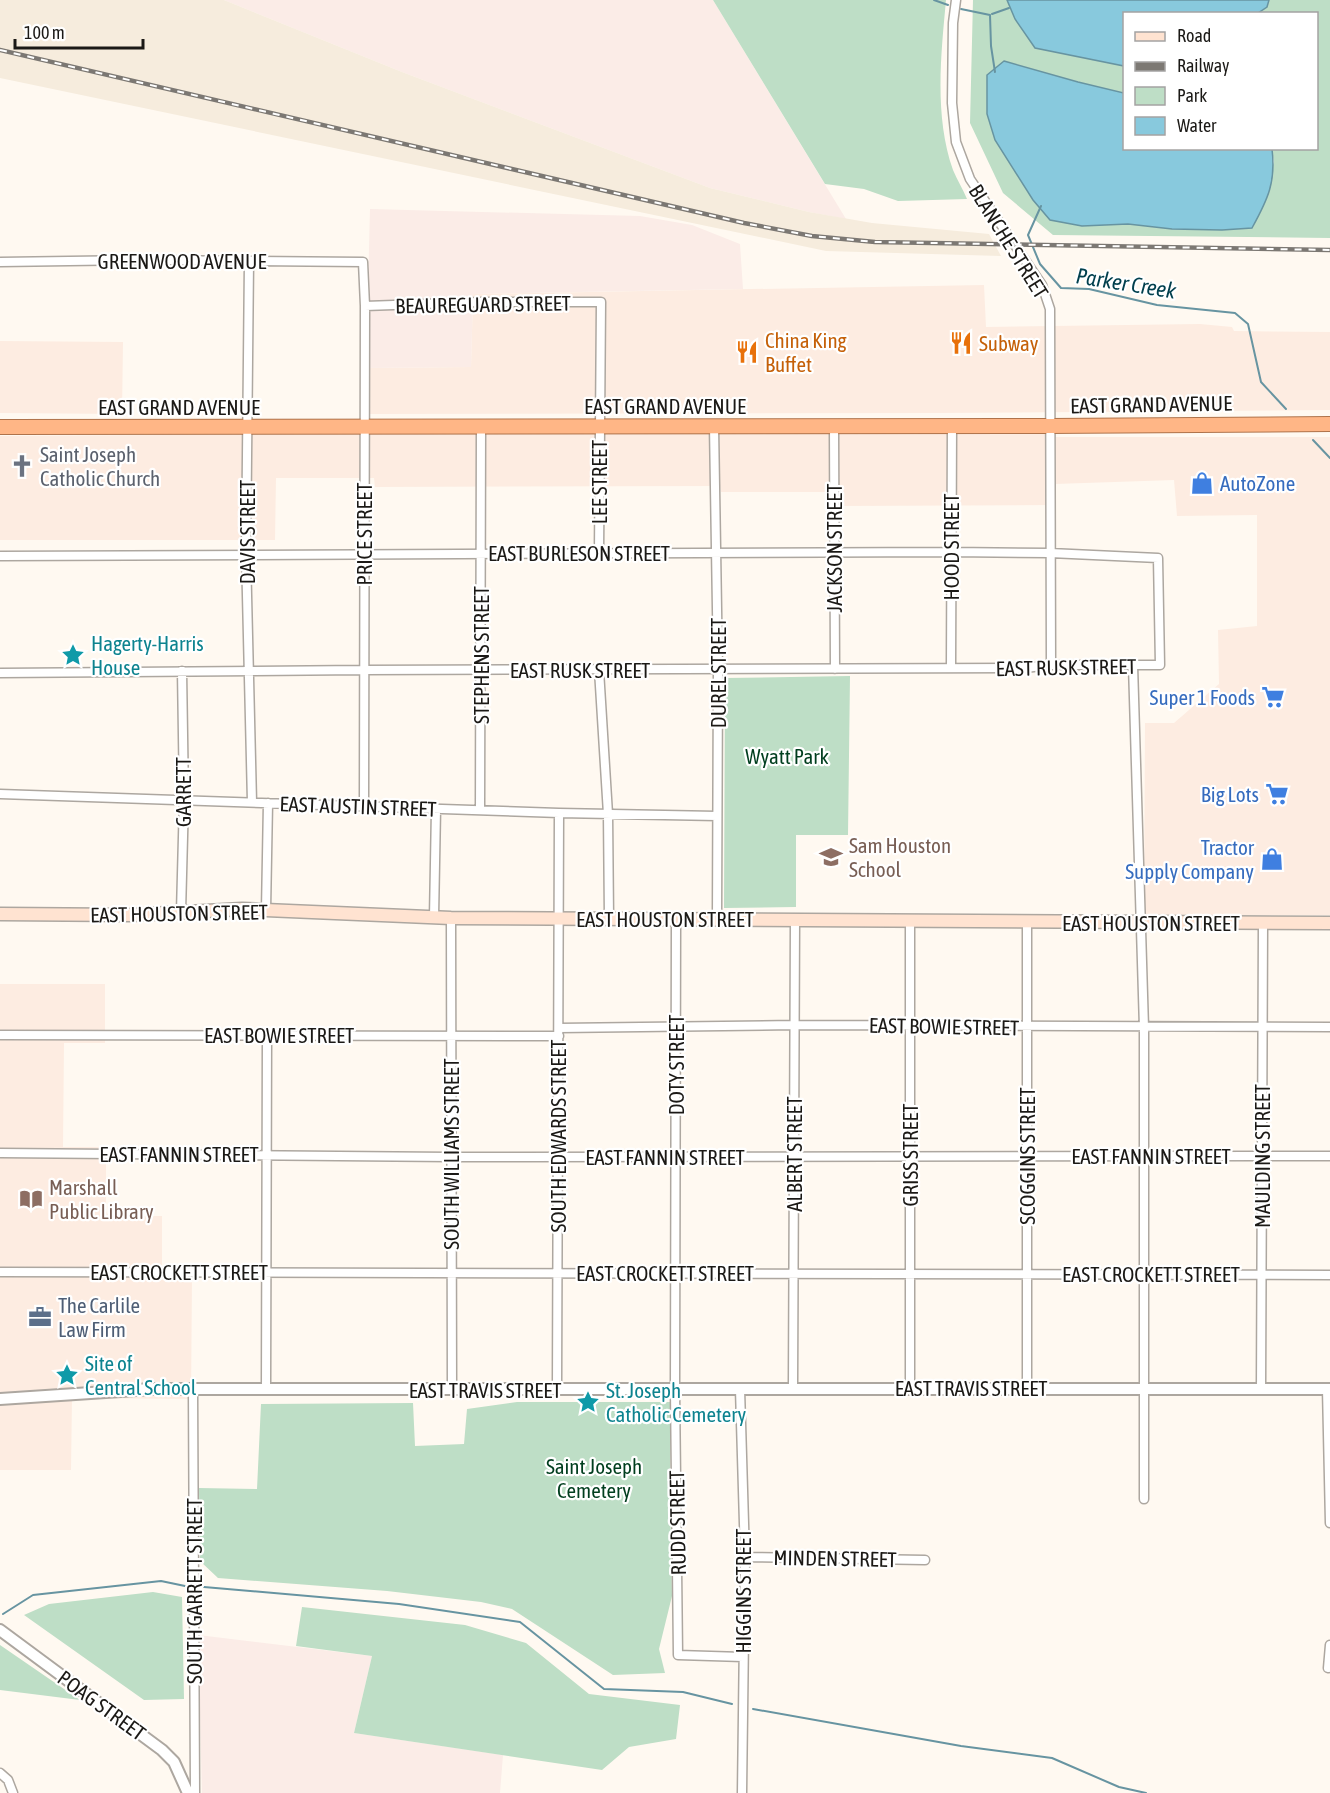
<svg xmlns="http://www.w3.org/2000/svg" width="1330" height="1793" font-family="'Asap Condensed',sans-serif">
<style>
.commercial{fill:#fdece1}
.industrial{fill:#fbece7}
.built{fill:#f6ecdd}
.green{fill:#bedec6}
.water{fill:#88c9dd;stroke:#6794a1;stroke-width:1.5}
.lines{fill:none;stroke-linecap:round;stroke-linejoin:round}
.stream{stroke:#6794a1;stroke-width:2}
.minor-casing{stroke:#ada7a0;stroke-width:11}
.tertiary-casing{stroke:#ada7a0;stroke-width:14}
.secondary-casing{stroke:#ada7a0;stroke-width:15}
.trunk-casing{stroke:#af734b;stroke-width:16}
.minor{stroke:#fff;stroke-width:8}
.tertiary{stroke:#fff;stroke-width:10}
.secondary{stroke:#ffe3d1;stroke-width:12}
.trunk{stroke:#ffb686;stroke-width:14}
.rail-casing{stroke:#7c7873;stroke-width:4.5}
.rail{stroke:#fff;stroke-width:2;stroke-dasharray:7;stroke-linecap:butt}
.labels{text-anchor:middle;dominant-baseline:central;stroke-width:4.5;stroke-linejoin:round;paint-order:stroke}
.street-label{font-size:21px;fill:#1b1916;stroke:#fff}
.food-label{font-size:21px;fill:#c56008;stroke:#fff;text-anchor:start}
.worship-label{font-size:21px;fill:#5b616d;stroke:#fff;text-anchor:start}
.shop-label{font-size:21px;fill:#366cbe;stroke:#fff;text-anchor:end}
.culture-label{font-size:21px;fill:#0d838f;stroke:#fff;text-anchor:start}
.park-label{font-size:21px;fill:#003e1e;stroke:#fff}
.education-label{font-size:21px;fill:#785e54;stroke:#fff;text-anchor:start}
.service-label{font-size:21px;fill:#4e5e75;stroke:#fff;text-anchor:start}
.water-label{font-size:22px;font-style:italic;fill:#02404e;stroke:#fff}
</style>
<rect width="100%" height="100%" fill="#fff9f1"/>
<path class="commercial" d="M984,285L986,327L1200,324L1232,327L1234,331L1330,332V410L938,413L366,414V368L471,367L473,294Z
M0,341L123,342L122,414L0,413Z
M1051,430V505L836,506L835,492H721L720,486L375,487L374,478H276L275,540H0V436Z
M1055,437H1330V915H1144L1145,723H1174L1219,684L1218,630L1257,626V515L1177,516L1174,480L1055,484Z
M0,984H105V1043H64L63,1147H106V1211L109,1216H162V1277H192L191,1399L72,1398L71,1470H0Z"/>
<path class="industrial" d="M224,0H713L846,219L809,212L710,188L402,72Z
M370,209L640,216L692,225L740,244L743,289L473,294L471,367L366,368Z
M198,1635L372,1656L354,1733L503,1755L500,1793H202Z"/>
<path class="built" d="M0,0H224L402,72L710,188L809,212L872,223L989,234L1001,256L826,251L0,78Z"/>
<path class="green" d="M713,0H946C941,55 934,116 953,170C957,180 963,189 967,199L898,201L864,189L825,184Z
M973,0H1007L1015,19L1035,48L1124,66V93L1078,82L1004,61L1082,226L1128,224L1172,229L1222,230L1252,228L1274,162L1272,149L1316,148V14L1258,13L1267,7L1269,0H1330V238L1053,235L1003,193L970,123Z
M850,676L848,835H796V907L724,908L725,678Z
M517,1402H671L670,1490L672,1596L659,1649L665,1673L613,1675L512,1609L481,1602L387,1591L218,1578L200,1561L199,1488L257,1489L261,1404L413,1403L415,1446L464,1444L467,1409Z
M153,1592L182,1597L184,1699L144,1700L24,1615L49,1604Z
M302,1607L465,1625L526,1643L589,1694L680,1705L676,1739L629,1747L602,1770L354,1733L372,1656L296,1646Z
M0,1645L80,1700L0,1690Z"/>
<path class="water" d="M1007,0H1269L1267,7L1258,13L1124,14V66L1035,48L1015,19Z
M1004,61L1078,82L1124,93V148L1272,149C1276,182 1268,199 1252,228L1222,230L1172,229L1128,224L1082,226L1050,220L1033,200L995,140L987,114V75Z"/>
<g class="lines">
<path class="stream" d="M934,0L948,5
M961,9L990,15L991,46L995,72
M992,14L1009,8
M1041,206L1028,235L1040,264L1061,288L1089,289L1157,305L1235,313L1248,324L1261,382L1286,409
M1313,440L1330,458
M204,1587L399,1604L520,1622L604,1689L683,1692L732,1704
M3,1614L33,1595L161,1581L185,1586
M753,1709L961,1746L1052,1758L1119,1787L1146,1793"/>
<g class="minor-casing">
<path id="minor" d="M956,0L953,23L952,103L956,142L970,179L1042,285L1050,309L1051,665
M249,261L246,554L252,802
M0,262L138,260L363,262L365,306L364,806
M365,306L479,302H601L599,553
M714,426L718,670L717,919
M834,427L835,669
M0,556L951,552L1050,553L1158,558L1160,665H1051L1025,668L363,670L0,673
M1133,665L1144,1028V1499
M951,668L952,426
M599,670L608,814L609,919
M0,794L559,813L717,816
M480,810L481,427
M266,910L268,803
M181,912L184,799L182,671
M434,917L436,809
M451,918L452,1390
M676,919L675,1391L678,1655L743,1657
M1027,922V1389
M559,1028L794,1025L1330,1027
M0,1035L559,1036
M0,1153L451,1157L1330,1156
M0,1272L1330,1275
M793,1388L795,920
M910,1388V921
M193,1389L195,1793
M266,1389L267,1035
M557,1389L559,813
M740,1389L745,1557L742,1793
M1261,1389L1263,924
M1327,1389L1330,1523
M745,1557L925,1560
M1328,1668L1330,1645
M0,1773L8,1780L13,1793"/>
</g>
<g class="tertiary-casing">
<path id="tertiary" d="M0,1399L151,1389H1330
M0,1630L162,1750L174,1762L188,1793"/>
</g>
<g class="secondary-casing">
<path id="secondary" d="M0,914L132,915L242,909L451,918L1330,923"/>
</g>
<g class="trunk-casing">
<path id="trunk" d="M0,427L1049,426L1330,424"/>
</g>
<use href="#minor" class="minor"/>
<use href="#tertiary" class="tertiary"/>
<use href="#secondary" class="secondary"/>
<use href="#trunk" class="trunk"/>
<g class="rail-casing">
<path id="rail" d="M0,50L744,223L812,236L875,242L1330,250"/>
</g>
<use href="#rail" class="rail"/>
</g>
<defs>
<g id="restaurant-bare" transform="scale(1.8)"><path d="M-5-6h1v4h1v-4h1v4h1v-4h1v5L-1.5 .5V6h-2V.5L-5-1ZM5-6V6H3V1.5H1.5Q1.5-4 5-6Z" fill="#e8710a" stroke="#fff" stroke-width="2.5" paint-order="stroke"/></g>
<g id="church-bare" transform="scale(1.8)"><path d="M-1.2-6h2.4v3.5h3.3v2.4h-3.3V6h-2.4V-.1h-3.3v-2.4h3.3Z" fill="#6b7280" stroke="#fff" stroke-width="2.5" paint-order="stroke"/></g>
<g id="shop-bare" transform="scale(1.8)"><path d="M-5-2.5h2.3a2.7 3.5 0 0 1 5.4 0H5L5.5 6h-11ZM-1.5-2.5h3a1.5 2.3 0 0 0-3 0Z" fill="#3f7fe0" stroke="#fff" stroke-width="2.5" paint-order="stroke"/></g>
<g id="sight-bare" transform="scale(1.8)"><path d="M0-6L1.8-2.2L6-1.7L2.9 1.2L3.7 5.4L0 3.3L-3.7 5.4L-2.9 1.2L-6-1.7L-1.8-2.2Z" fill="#0f9aa8" stroke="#fff" stroke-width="2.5" paint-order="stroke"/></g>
<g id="supermarket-bare" transform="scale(1.8)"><path d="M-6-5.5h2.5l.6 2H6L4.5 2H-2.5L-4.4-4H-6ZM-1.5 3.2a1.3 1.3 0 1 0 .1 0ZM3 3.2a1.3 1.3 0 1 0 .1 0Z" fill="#3f7fe0" stroke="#fff" stroke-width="2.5" paint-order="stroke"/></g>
<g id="school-bare" transform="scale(1.8)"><path d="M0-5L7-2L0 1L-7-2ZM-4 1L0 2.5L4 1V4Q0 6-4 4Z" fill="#8d6e63" stroke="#fff" stroke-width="2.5" paint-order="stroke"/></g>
<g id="library-bare" transform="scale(1.8)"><path d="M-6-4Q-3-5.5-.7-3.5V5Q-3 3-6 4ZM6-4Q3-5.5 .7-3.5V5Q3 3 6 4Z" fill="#8d6e63" stroke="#fff" stroke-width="2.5" paint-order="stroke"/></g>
<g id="office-bare" transform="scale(1.8)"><path d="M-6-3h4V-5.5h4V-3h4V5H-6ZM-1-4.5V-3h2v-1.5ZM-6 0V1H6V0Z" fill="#5c6f8a" stroke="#fff" stroke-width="2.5" paint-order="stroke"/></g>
</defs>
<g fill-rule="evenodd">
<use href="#restaurant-bare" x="961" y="343"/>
<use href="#restaurant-bare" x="747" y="352"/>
<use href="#church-bare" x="22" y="466"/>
<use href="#shop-bare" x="1202" y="483"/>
<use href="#sight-bare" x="73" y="655"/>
<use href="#supermarket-bare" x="1273" y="697"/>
<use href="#supermarket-bare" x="1277" y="794"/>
<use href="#school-bare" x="831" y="857"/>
<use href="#shop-bare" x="1272" y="859"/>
<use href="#library-bare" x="31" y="1199"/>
<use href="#office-bare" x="40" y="1317"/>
<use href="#sight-bare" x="67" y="1375"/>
<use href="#sight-bare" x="588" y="1402"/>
</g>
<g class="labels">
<g class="street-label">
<text transform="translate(1009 241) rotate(58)">BLANCHE STREET</text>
<text x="182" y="261">GREENWOOD AVENUE</text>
<text transform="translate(483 304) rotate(-1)">BEAUREGUARD STREET</text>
<text transform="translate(1151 404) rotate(-1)">EAST GRAND AVENUE</text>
<text x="665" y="406">EAST GRAND AVENUE</text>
<text x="179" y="407">EAST GRAND AVENUE</text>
<text transform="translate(599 482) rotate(-90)">LEE STREET</text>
<text transform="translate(247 532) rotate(-90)">DAVIS STREET</text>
<text transform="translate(364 534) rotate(-90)">PRICE STREET</text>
<text transform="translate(951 547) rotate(-90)">HOOD STREET</text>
<text transform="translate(834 548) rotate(-90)">JACKSON STREET</text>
<text x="579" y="553">EAST BURLESON STREET</text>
<text transform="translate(481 655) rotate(-90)">STEPHENS STREET</text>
<text transform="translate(1066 667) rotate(-1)">EAST RUSK STREET</text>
<text x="580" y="670">EAST RUSK STREET</text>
<text transform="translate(718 673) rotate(-90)">DUREL STREET</text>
<text transform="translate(183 792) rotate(-90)">GARRETT</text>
<text transform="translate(358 806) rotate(2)">EAST AUSTIN STREET</text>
<text transform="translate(179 913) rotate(-1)">EAST HOUSTON STREET</text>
<text x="665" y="919">EAST HOUSTON STREET</text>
<text x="1151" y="923">EAST HOUSTON STREET</text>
<text transform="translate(944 1026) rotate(1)">EAST BOWIE STREET</text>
<text x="279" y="1035">EAST BOWIE STREET</text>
<text transform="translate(676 1065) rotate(-90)">DOTY STREET</text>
<text transform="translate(558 1136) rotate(-90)">SOUTH EDWARDS STREET</text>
<text x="179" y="1154">EAST FANNIN STREET</text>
<text transform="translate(451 1154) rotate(-90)">SOUTH WILLIAMS STREET</text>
<text transform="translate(794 1154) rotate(-90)">ALBERT STREET</text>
<text transform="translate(910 1155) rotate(-90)">GRISS STREET</text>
<text transform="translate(1027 1156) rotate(-90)">SCOGGINS STREET</text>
<text x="1151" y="1156">EAST FANNIN STREET</text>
<text transform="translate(1262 1156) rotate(-90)">MAULDING STREET</text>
<text x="665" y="1157">EAST FANNIN STREET</text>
<text x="179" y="1272">EAST CROCKETT STREET</text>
<text x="665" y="1273">EAST CROCKETT STREET</text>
<text x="1151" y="1274">EAST CROCKETT STREET</text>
<text x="971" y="1388">EAST TRAVIS STREET</text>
<text x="485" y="1390">EAST TRAVIS STREET</text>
<text transform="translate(677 1523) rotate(-91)">RUDD STREET</text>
<text transform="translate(835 1558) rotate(1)">MINDEN STREET</text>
<text transform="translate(194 1591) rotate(-90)">SOUTH GARRETT STREET</text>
<text transform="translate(743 1591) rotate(-90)">HIGGINS STREET</text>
<text transform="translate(102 1705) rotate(36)">POAG STREET</text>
</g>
<g class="food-label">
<text x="765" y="340">China King<tspan x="765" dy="24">Buffet</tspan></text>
<text x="979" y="343">Subway</text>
</g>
<g class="worship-label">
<text x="40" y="454">Saint Joseph<tspan x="40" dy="24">Catholic Church</tspan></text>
</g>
<g class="shop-label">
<text x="1220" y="483" text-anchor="start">AutoZone</text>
<text x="1255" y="697">Super 1 Foods</text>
<text x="1259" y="794">Big Lots</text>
<text x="1254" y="847">Tractor<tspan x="1254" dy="24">Supply Company</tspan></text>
</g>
<g class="culture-label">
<text x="91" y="643">Hagerty-Harris<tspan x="91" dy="24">House</tspan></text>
<text x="85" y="1363">Site of<tspan x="85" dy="24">Central School</tspan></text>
<text x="606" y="1390">St. Joseph<tspan x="606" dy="24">Catholic Cemetery</tspan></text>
</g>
<g class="park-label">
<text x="787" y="756">Wyatt Park</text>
<text x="594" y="1466">Saint Joseph<tspan x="594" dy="24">Cemetery</tspan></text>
</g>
<g class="education-label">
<text x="849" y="845">Sam Houston<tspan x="849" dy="24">School</tspan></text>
<text x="49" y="1187">Marshall<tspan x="49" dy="24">Public Library</tspan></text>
</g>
<g class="service-label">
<text x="58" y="1305">The Carlile<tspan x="58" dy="24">Law Firm</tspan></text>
</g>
<g class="water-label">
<text transform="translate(1126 283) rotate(9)">Parker Creek</text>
</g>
</g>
<rect x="1123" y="12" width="195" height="138" fill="#ffffff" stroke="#a4a3a2" stroke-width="1.5"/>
<rect x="1135" y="32" width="30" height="9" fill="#ffe3d1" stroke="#a4a3a2" stroke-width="1.5"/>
<text x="1177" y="42" font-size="18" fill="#1b1916">Road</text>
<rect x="1135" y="62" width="30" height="9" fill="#7c7873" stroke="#a4a3a2" stroke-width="1.5"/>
<text x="1177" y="72" font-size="18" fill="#1b1916">Railway</text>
<rect x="1135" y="87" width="30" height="18" fill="#bedec6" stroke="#a4a3a2" stroke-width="1.5"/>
<text x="1177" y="102" font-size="18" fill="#1b1916">Park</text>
<rect x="1135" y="117" width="30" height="18" fill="#88c9dd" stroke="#a4a3a2" stroke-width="1.5"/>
<text x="1177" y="132" font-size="18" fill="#1b1916">Water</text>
<path d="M15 39v9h128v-9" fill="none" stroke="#1b1916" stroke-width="3"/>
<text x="24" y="39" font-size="18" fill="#1b1916" stroke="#ffffff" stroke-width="4.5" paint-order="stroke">100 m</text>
</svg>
